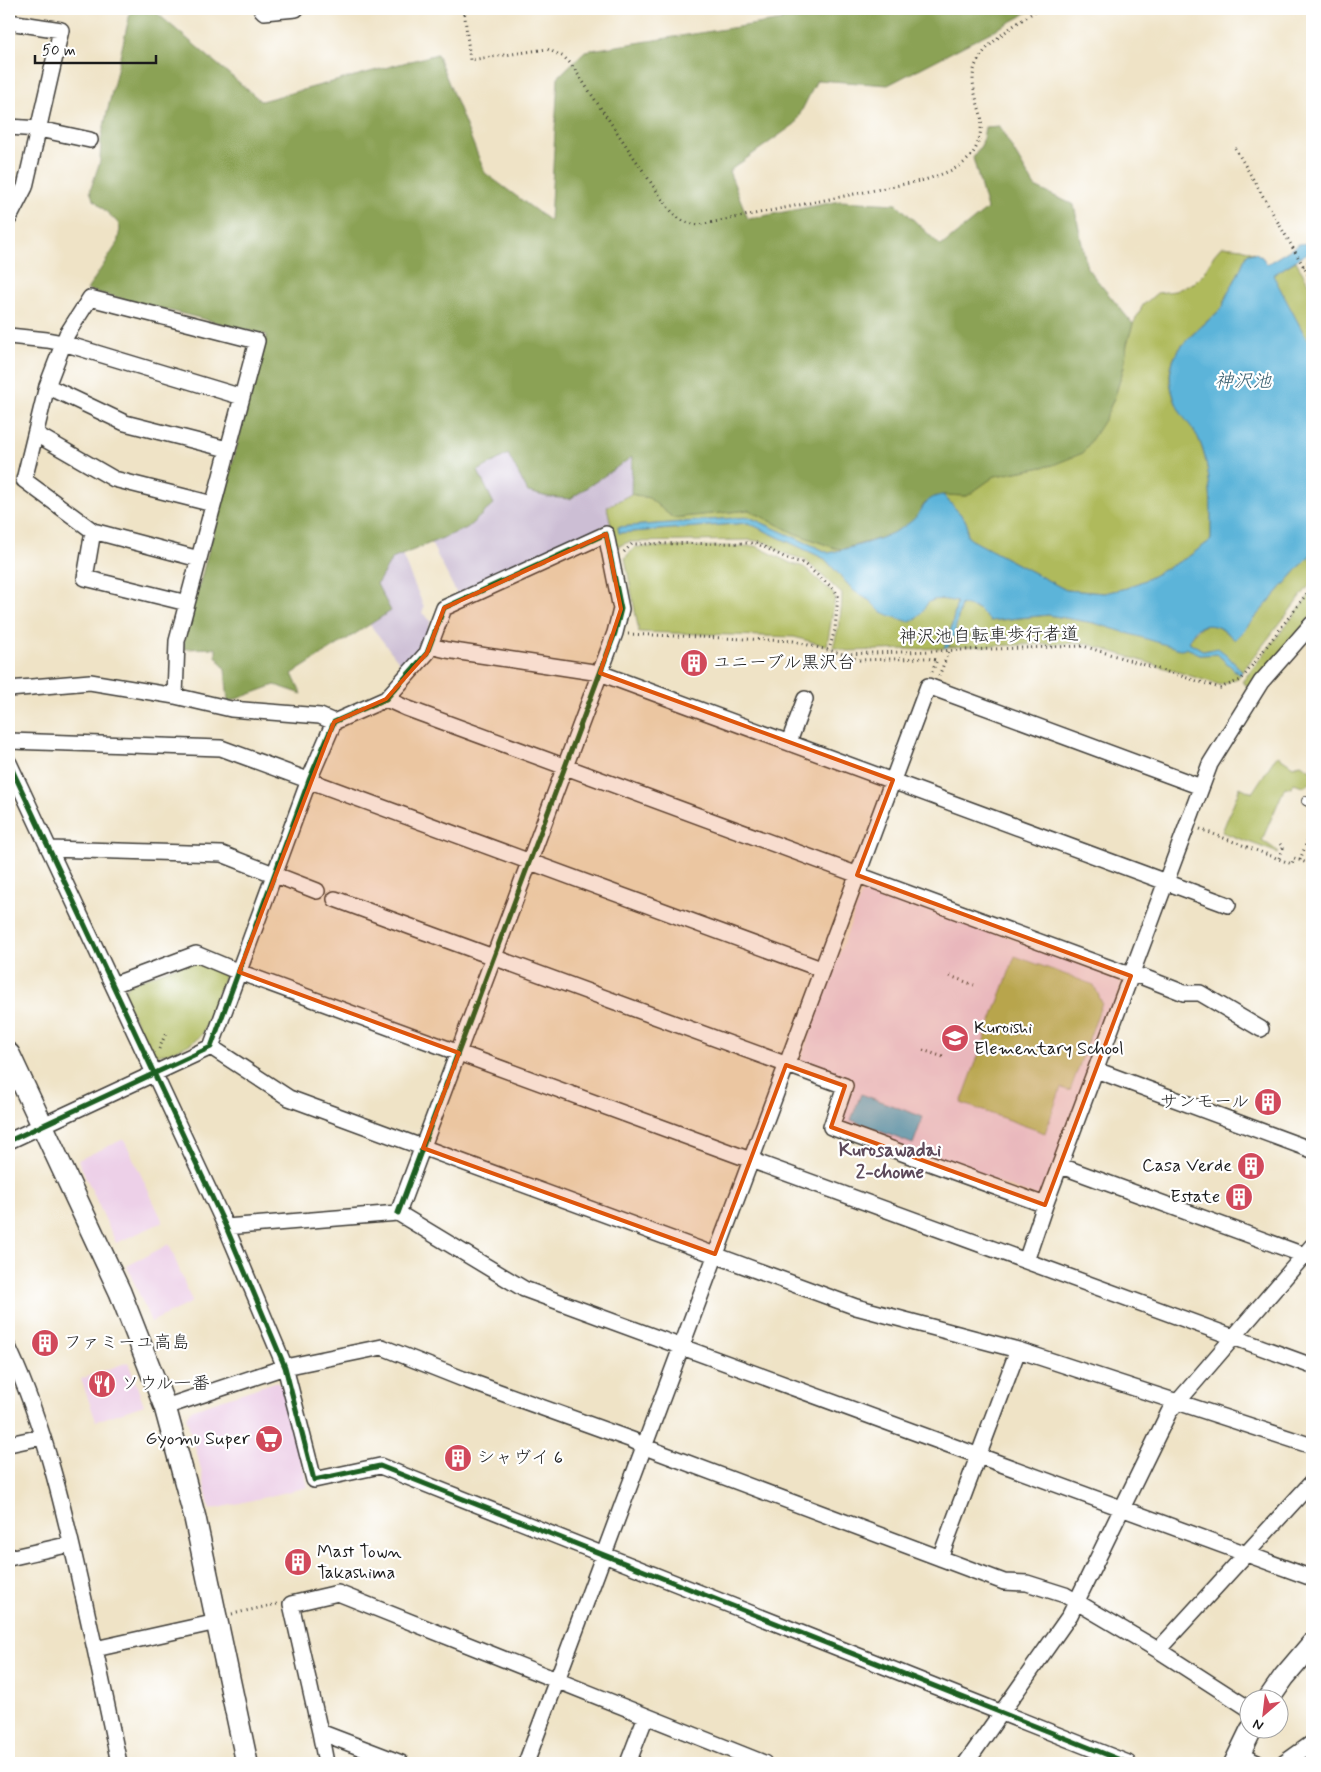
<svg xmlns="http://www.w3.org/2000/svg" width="1321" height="1772" font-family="Mynerve,'Klee One',sans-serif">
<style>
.built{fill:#edd0e8}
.industrial{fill:#ccbed4}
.green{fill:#afba5c;stroke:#666b3c}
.forest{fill:#8ba254;stroke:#545f38}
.water{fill:#5cb4d9;stroke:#3c687a}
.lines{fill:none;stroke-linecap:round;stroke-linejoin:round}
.lane-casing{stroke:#3c3a36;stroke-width:10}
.street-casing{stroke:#3c3a36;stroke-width:18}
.secondary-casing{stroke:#3c3a36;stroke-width:24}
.path{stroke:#3c3a36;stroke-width:3;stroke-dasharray:1 4;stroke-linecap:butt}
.lane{stroke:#fff;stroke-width:8}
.street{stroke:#fff;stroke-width:15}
.secondary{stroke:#fff;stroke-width:21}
.cycleway-casing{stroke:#fff;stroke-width:8}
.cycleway{stroke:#1b5e20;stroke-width:5}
.marked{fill:#de560d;fill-opacity:0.2;stroke:#de560d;stroke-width:4;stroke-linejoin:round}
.labels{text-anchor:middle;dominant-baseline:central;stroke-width:4.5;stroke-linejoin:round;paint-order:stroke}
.street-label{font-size:18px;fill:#1c1c1c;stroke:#fff}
.poi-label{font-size:18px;fill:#1c1c1c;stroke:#fff;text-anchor:start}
.water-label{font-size:19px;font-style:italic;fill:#396071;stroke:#fff}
.neighbourhood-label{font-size:19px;font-weight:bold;fill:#5d4a5b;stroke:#fff}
</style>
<rect width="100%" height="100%" fill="#fff"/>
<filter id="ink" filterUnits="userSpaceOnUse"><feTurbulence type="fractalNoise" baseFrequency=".02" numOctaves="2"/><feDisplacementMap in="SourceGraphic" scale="10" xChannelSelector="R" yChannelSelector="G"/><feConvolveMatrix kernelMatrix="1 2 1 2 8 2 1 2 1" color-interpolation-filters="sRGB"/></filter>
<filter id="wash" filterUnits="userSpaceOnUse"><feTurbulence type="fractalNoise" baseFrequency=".0096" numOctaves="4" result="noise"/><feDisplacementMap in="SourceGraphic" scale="20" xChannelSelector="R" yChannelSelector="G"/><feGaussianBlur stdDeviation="1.12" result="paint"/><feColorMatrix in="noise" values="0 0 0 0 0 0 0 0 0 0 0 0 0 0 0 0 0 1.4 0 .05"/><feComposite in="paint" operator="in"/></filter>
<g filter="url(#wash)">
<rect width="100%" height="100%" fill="#efe3c6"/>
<path class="built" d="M871,886L1118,978L1122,985L1044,1193L1035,1196L845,1126L841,1119L854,1083L804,1065L801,1058L863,890Z
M124,1139L163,1222L116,1243L78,1160Z
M169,1244L192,1302L151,1322L127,1266Z
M128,1362L144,1405L96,1421L81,1379Z
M275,1382L283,1386L308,1487L210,1510L198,1457L186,1417L190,1410Z"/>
<path class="industrial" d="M508,454L528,492L632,456L631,494L608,506L611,523L457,594L431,543L465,529L478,471Z
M402,555L424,607L422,613L431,621L422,648L404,668L370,625L391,611L377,584L392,559Z"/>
<path class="green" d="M1222,246L1242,248L1256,253H1248C1243,261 1241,269 1237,276C1232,287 1224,295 1223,307C1193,336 1155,354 1176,403C1182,417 1195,428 1200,442C1212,473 1211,507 1211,540L1188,557L1147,579L1127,588L1104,593L1066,590L972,540L967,536V524L964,518L943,495L967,496L995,476L1053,465L1106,417L1116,393L1124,367L1127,344L1133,324L1143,305L1157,293L1175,291L1194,283L1204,273L1214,255Z
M1296,261L1312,290V349L1272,275Z
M631,494L649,498L673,518L749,510L794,533L835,548L843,549L829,553L749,517L618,527L619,533L748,523L825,559L854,591L870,601L880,611L926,604C936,596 945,599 957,602L951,629L944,648L847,651L833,647C838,630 842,613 842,594L805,560L783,553L768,543L751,540L629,542L616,547L607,507Z
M756,546L790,563L804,567L833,593L835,598L827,646L794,637L639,632L625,558L635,547Z
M1312,553V582L1242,672C1233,661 1220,645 1204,651L1189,642C1202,616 1218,624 1235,640Z
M1312,592V613L1307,622L1250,688L1242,682Z
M961,604L978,609L991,621L1048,615L1094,623L1186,647L1202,655L1217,654L1240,675L1238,678L1220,685L1084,643L948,647L954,635Z
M1277,755L1293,766L1301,764L1312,771V782C1303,787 1306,787 1294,783L1291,788L1285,787L1262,840L1279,852L1278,853L1222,832L1240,787L1252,793Z
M1015,956L1094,985L1102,1003L1070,1091L1061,1088L1045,1133L961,1103Z
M196,959L225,975L203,1033C193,1046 169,1054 153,1056L122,994L129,984Z"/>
<path class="forest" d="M131,9H152L261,101L437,54L485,173L550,221L558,77L585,51L782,20L778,9H1032L1020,17L888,85L817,80L795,124L729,171L748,219L840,201L897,204L941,246L987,209L973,158L982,144L985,127L999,126L1035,187L1074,205L1087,268L1133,324L1127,344L1124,366L1116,393L1106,417L1083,453L1053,465L995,476L967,496L943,495L924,504L919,514L910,523L895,532L881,538L843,549L835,548L794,533L749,510L673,518L649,498L631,494L632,457L570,499L548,497L528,492L508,454L478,471L494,504L467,528L392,559L377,584L391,611L292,674L302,694L275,685L228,702L225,669L216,656V648L184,649V641L267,335L87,290L117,244L120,229L118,223L93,199L90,191L100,161L101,139Z"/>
<path class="water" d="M1312,240V250L1273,275L1312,349V553L1235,640C1226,631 1212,620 1198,628C1194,630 1191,637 1189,642L1204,651L1218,648L1227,655L1242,672L1240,675L1217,654L1202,655L1186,648L1183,650L1094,623L1048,615L990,621L978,609L961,604L954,635L948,647L944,648L951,629L957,602C915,592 933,613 910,622L891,616L880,611L870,601L854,591L825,559L748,523L619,533L618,527L749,517L829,553C856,546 886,540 909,523C924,513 922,497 943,495L964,518L967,524V536L972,540L1066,590L1104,593L1127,588L1147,579L1188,557L1211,540C1211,507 1212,473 1200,442C1195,428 1181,418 1176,403C1156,353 1193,337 1223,307C1225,295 1232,287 1237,276C1241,269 1243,261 1248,253H1256L1262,257L1267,264L1299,244L1308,243Z
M861,1094L923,1117L913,1144L851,1120Z"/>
</g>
<g filter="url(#ink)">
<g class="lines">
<g class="lane-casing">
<path id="lane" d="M1306,801L1312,804"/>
</g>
<g class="street-casing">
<path id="street" d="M261,9L264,12L296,9
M9,22L61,30L25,187L9,218
M9,127L39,129L90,140
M9,336L47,340L63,343L242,397L177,641L175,696
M47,386L125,423L227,449
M36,434L114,479L213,504
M93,531L85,578L187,603
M199,559L93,531L24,480L47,386L67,334L90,298L257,341L242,397
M430,646L447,650L600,673L1228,905
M9,689L90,682L175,696L231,709L320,716L334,722
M386,699L406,708L1121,972L1143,977L1184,993H1200L1261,1029
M9,741L221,748L821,969
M789,742L805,699
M9,763L226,1227L285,1367L314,1480L380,1466L1128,1763
M49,849L222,854L317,891
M335,899L845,1086L831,1127L1045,1205
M113,985L196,954L239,972L459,1053L1312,1366
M211,1047L289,1098L856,1307L1018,1350L1312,1446
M1096,1070L1312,1150
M9,1141L211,1047L309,780L334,722L386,699L427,653L444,608L606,534L621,609L615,633L398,1213
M1061,1166L1312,1258
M226,1227L398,1213L524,1289L1312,1578
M1026,1261L1045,1205L1210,764L1261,682L1312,624
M9,1349C53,1444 72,1548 95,1649L217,1622
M165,1407L285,1367L382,1347L463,1379L632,1440L653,1450L1004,1582L1027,1583L1065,1595L1158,1650L1248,1708
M9,1444L42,1437
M9,1558L71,1544
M940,1558L1018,1350
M95,1649L119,1763
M1158,1650L1312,1482
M320,1732L326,1763
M1238,1754L1257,1763
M401,1763L320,1732L291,1604L338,1593L764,1763
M526,1763L928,686L1201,787
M628,1763L646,1716
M966,1763L1070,1615L1169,1412L1312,1246
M1284,1763L1312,1743"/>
</g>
<g class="secondary-casing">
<path id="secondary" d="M9,1054L120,1292L165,1407L195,1518L247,1763
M1268,1700L1284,1677L1312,1644
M1235,1763L1251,1730"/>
</g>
<path class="path" d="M464,9L470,60L547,49L564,57L571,64L660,196C673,213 676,222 699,225L925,180C950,171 974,166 980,135C981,128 983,120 980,112C976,97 969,80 976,64C988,40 1017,24 1038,9
M1235,148L1312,281
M1303,266L1312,260
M624,552L632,544L756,543L790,560L803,563L835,590L838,596L835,629L829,650
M628,634L793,641L843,654L1083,646L1220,688L1241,680L1312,587
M845,655L860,660L926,658L937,660L932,672
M939,676L949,651
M1200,829L1292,864L1294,858L1312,865
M1279,858L1283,848L1280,844
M1300,860L1312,828
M950,976L974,985
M159,1049L166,1033
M923,1050L946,1058
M232,1614L277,1604"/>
<use href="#lane" class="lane"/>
<use href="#street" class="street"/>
<use href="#secondary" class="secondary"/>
<g class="cycleway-casing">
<path id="cycleway" d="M9,763L226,1227L285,1367L314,1480L380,1466L1128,1763
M9,1141L211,1047L309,780L334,722L386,699L427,653L444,608L606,534L621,609L615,633L398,1213"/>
</g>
<use href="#cycleway" class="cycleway"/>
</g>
</g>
<path class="marked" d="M606,534L621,609L600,673L893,780L857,875L1131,976L1045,1205L831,1127L845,1086L786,1065L715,1254L423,1148L459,1053L239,972L334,722L386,699L427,653L444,608Z"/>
<defs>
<g id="building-disc" transform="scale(1.4375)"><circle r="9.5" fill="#d1495b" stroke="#fff"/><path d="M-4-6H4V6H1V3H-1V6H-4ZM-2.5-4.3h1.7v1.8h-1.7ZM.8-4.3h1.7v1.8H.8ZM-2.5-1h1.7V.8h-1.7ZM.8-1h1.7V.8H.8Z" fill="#fff"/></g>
<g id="school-disc" transform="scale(1.4375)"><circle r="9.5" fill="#d1495b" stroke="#fff"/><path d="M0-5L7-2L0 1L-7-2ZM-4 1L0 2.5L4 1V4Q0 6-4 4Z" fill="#fff"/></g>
<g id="restaurant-disc" transform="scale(1.4375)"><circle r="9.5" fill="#d1495b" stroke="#fff"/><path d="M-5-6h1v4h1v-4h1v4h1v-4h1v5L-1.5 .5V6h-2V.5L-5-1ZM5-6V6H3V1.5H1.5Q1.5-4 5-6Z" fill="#fff"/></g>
<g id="supermarket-disc" transform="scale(1.4375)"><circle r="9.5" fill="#d1495b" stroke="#fff"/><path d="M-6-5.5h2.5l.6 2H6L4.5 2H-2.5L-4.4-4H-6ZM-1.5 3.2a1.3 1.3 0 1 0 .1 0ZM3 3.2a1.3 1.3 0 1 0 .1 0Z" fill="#fff"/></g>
</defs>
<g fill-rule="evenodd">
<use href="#building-disc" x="694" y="663"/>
<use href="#school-disc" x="955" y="1038"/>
<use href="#building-disc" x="1268" y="1102"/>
<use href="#building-disc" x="1251" y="1166"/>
<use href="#building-disc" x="1239" y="1197"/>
<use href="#building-disc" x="45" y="1343"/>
<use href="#restaurant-disc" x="102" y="1384"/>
<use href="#supermarket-disc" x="269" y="1439"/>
<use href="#building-disc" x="458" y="1458"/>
<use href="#building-disc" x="298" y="1562"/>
</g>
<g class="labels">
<g class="street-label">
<text transform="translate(989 636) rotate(-1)">神沢池自転車歩行者道</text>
</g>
<g class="poi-label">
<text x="713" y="663">ユニーブル黒沢台</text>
<text x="974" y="1028">Kuroishi<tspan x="974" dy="21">Elementary School</tspan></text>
<text x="1249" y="1102" text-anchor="end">サンモール</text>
<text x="1232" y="1166" text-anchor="end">Casa Verde</text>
<text x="1220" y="1197" text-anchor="end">Estate</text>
<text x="64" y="1343">ファミーユ高島</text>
<text x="121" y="1384">ソウル一番</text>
<text x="250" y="1439" text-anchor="end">Gyomu Super</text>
<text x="477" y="1458">シャヴイ 6</text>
<text x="317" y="1552">Mast Town<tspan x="317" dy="21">Takashima</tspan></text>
</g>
<g class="water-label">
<text x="1243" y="381">神沢池</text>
</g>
<g class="neighbourhood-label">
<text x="890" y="1150">Kurosawadai<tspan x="890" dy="22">2-chome</tspan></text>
</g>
</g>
<rect width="1321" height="1772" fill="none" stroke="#fff" stroke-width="30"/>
<g transform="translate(1264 1714) rotate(208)"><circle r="24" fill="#ffffff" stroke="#a4a4a4"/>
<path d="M0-4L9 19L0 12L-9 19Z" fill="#d1495b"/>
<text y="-8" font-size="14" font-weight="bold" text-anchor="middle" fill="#1c1c1c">N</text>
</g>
<path d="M35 55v8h121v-8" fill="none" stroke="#1c1c1c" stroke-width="2.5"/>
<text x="42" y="55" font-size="15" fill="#1c1c1c" stroke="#ffffff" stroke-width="4" paint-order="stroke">50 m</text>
</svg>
